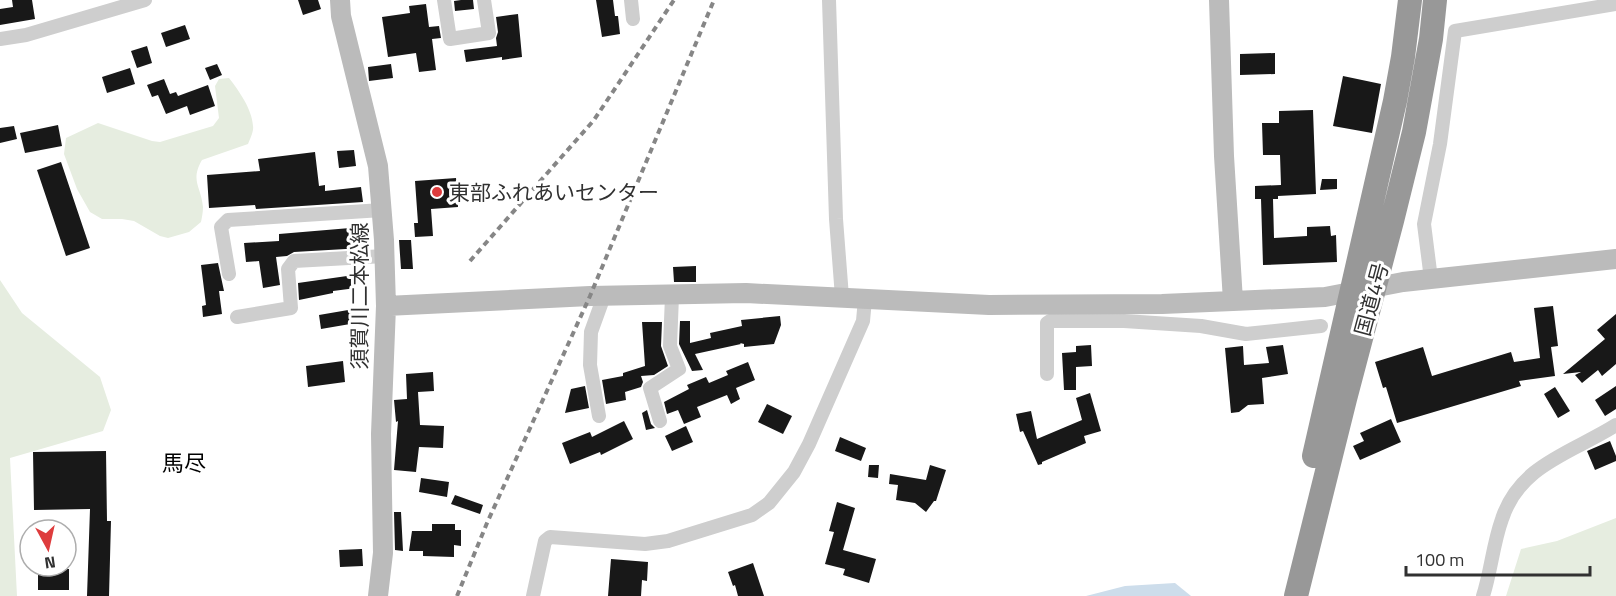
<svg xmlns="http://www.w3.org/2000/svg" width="1616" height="596" font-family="'Titillium Web','Noto Sans JP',sans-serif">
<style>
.green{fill:#e6ede0}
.water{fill:#cdddeb}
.building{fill:#181818}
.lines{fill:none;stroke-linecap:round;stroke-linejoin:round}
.street{stroke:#cecece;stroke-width:14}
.secondary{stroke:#bbb;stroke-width:20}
.highway{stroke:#989898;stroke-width:24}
.rail{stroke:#868686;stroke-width:4;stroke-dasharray:6 4.5;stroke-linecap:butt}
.poi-dot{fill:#de3c3d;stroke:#fff;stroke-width:2}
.labels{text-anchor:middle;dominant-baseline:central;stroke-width:6;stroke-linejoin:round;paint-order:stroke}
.poi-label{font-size:21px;fill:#313131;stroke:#fff;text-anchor:start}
.street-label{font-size:21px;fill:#313131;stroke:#fff}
.neighbourhood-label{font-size:22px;fill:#000;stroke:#fff}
</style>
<rect width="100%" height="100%" fill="#fff"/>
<path class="green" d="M229,78C239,91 252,109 253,126C254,131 250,139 248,144L202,160C190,181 201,186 203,207C203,212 202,217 201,222L189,232L168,238L160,236L134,221L122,219H102L90,212L77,189L64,154L66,138L98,123L152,141L160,142L213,126L219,118L215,86L219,79Z
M0,280L22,313L100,377L111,410L103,431L10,458L17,596H0Z
M1616,518V596H1506L1521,549L1557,541Z"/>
<path class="water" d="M1175,583L1191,596H1086L1125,586Z"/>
<path class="building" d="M12,0H32L35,19L0,25V9L13,7Z
M298,0H318L321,9L303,15Z
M461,0H473L474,9L455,11L454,1Z
M596,0H613L615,16H618L620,34L602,37Z
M426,4L429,27L439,26L441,38L432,39L436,70L419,72L416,53L388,57L382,17L410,13L409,6Z
M518,14L522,57L502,60V57L466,62L464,50L497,46L496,38L498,32L496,17Z
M185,25L190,39L166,47L161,33Z
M147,46L152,63L137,68L131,51Z
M1275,53V74L1240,75V54Z
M217,64L222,75L210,80L205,68Z
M391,64L393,78L369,81L368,67Z
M130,68L135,84L107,93L102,77Z
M1343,76L1381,84L1372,133L1333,126Z
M164,79L170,94L176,92L178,96L208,85L215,106L190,115L187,106L166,114L158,95L152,97L147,85Z
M1313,110L1316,194L1278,196V199H1273L1274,238L1307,236V227L1330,226L1331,236L1336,235L1337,262L1263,265L1261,199H1255V186L1281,185L1280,155H1263L1262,123H1279V111Z
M58,125L62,146L25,153L20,133Z
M14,126L17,139L0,143V128Z
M354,150L356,166L339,168L337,151Z
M315,152L319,186L325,185V191L361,187L363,202L256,209L255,205L209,208L207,175L260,171L258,159Z
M61,162L90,248L66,256L37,170Z
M456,178L458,207L431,209L433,236L415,237L414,223H418L415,181Z
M1322,179H1337V189L1320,190Z
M362,227L363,248L294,252L287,256L276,257L280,285L263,288L259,261L246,262L244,243L279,241V234Z
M399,240H411L413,269H401Z
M218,263L224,291H219L222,314L203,317L202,306L206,305L201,265Z
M696,266V282H674L673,267Z
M354,275L356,288L333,291V293L299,300L298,283Z
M1553,306L1558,346L1551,347L1555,376L1519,381L1521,386L1397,423L1386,387L1383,388L1375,362L1423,347L1432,376L1511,352L1514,362L1540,358L1534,308Z
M354,309L356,323L321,329L319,315Z
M1616,314V364L1602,376L1598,370L1582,383L1575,375L1581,372L1563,374L1605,339L1597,330Z
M780,316L781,325L774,344L744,347V344L740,343L741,344L695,354L703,370L692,371L679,344L680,321H690V343L711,338L710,333L742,326L741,320Z
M642,322H662L661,346L668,366L654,375L641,376L643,382L641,387L625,392L626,400L606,404L602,380L623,376V373L645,366Z
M1091,345L1092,366L1076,367V390H1064L1062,353L1076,352V346Z
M1283,345L1288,374L1262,378L1264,404L1248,405L1239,412L1231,413L1225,348L1243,346L1244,365L1269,363L1266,347Z
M343,361L345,382L308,387L306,366Z
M748,362L755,380L736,388L740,399L731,404L727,395L697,407L701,417L684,424L678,410L667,414L664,402L689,389L687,385L706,377L709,383L728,375L726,371Z
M433,372L434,391L418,392L420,425L444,426L443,448L419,447L416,472L394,470L398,421L396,422L394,400L407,399L406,374Z
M585,386L589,408L565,413L571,389Z
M1616,386V409L1605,416L1595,400Z
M1555,387L1570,411L1558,418L1544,394Z
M1090,393L1101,431L1084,436L1086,443L1042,462V464L1038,465L1023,431L1020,432L1016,414L1031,411L1037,439L1082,420L1076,398Z
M767,404L792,416L783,434L758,422Z
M647,410L651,424L655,428L646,430L642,413Z
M1391,419L1401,442L1360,460L1353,446L1364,441L1360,433Z
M624,421L633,439L601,455L600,452L570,464L562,443L590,432L592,437Z
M686,426L693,442L672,451L665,436Z
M840,437L866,448L861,461L835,451Z
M1610,441L1616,456V461L1595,470L1587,451Z
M106,451L107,521H111L109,596H87L90,509L34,510L33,452Z
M869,465H879L878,478L868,477Z
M930,465L946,470L936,501H934L926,512L915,503L896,500L898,485L889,484L890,474L926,480Z
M421,478L449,482L447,497L419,492Z
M455,495L483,505L480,514L451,504Z
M837,502L855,508L843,550L876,559L869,583L843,575L845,569L825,564L834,532L829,531Z
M394,512H401L403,551L395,550Z
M432,524H455V530H461V546L454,545V557L423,556V551H409L412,531H432Z
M362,549L363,566L340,567L339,550Z
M611,559L648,562L647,581L642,580L641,596H608Z
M753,563L764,596H738L735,585L733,586L728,572Z
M38,569H69V590H38Z"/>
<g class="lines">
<path class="street" d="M444,0L450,39L489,33L484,0
M631,0L633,19
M829,0L836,219L842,297
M0,39L26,35L145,0
M229,274L221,227L228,220L382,210
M1431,279L1424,224L1440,144L1455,31L1616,4
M237,317L291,308L288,269L294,261L385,256
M1047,374V323L1050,321H1124L1201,326L1246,334L1321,326
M599,416L590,365L591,332L604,296
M660,421L650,388L679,369L670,346L672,296
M533,596L545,541L550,537L645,544L668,541L752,515L769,503L794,472L809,444L863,321L865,299
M1483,596C1491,571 1493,544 1502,519C1520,464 1572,453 1616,425"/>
<path class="secondary" d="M340,0L341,16L378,166L384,240L386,306L381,434L383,553L378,596
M1219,0L1224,156L1233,301
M386,306L590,296L746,293L989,305L1162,304L1233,301L1325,297L1403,282L1616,259"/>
<path class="highway" d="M1314,456L1395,101L1403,57L1410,0
M1296,596L1345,399L1392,221L1414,132L1431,39L1435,0"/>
<path class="rail" d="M470,261L594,120L674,0
M457,596L487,523L590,296L714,0"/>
</g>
<circle class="poi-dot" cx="437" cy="192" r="6"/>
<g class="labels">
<g class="poi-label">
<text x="449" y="192">東部ふれあいセンター</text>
</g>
<g class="street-label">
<text transform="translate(359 296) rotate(-90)">須賀川二本松線</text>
<text transform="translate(1371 299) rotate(-75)">国道4号</text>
</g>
<g class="neighbourhood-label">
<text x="184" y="463">馬尽</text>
</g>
</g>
<g transform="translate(48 548) rotate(172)"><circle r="28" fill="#ffffff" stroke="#adadad" stroke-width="1.5"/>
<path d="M0-4.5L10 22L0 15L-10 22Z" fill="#de3c3d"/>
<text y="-9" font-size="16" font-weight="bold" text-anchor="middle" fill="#313131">N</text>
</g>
<path d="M1406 566v9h184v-9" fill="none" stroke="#313131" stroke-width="3"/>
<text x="1415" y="566" font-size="18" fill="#313131" stroke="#ffffff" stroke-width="4.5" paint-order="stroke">100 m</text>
</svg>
